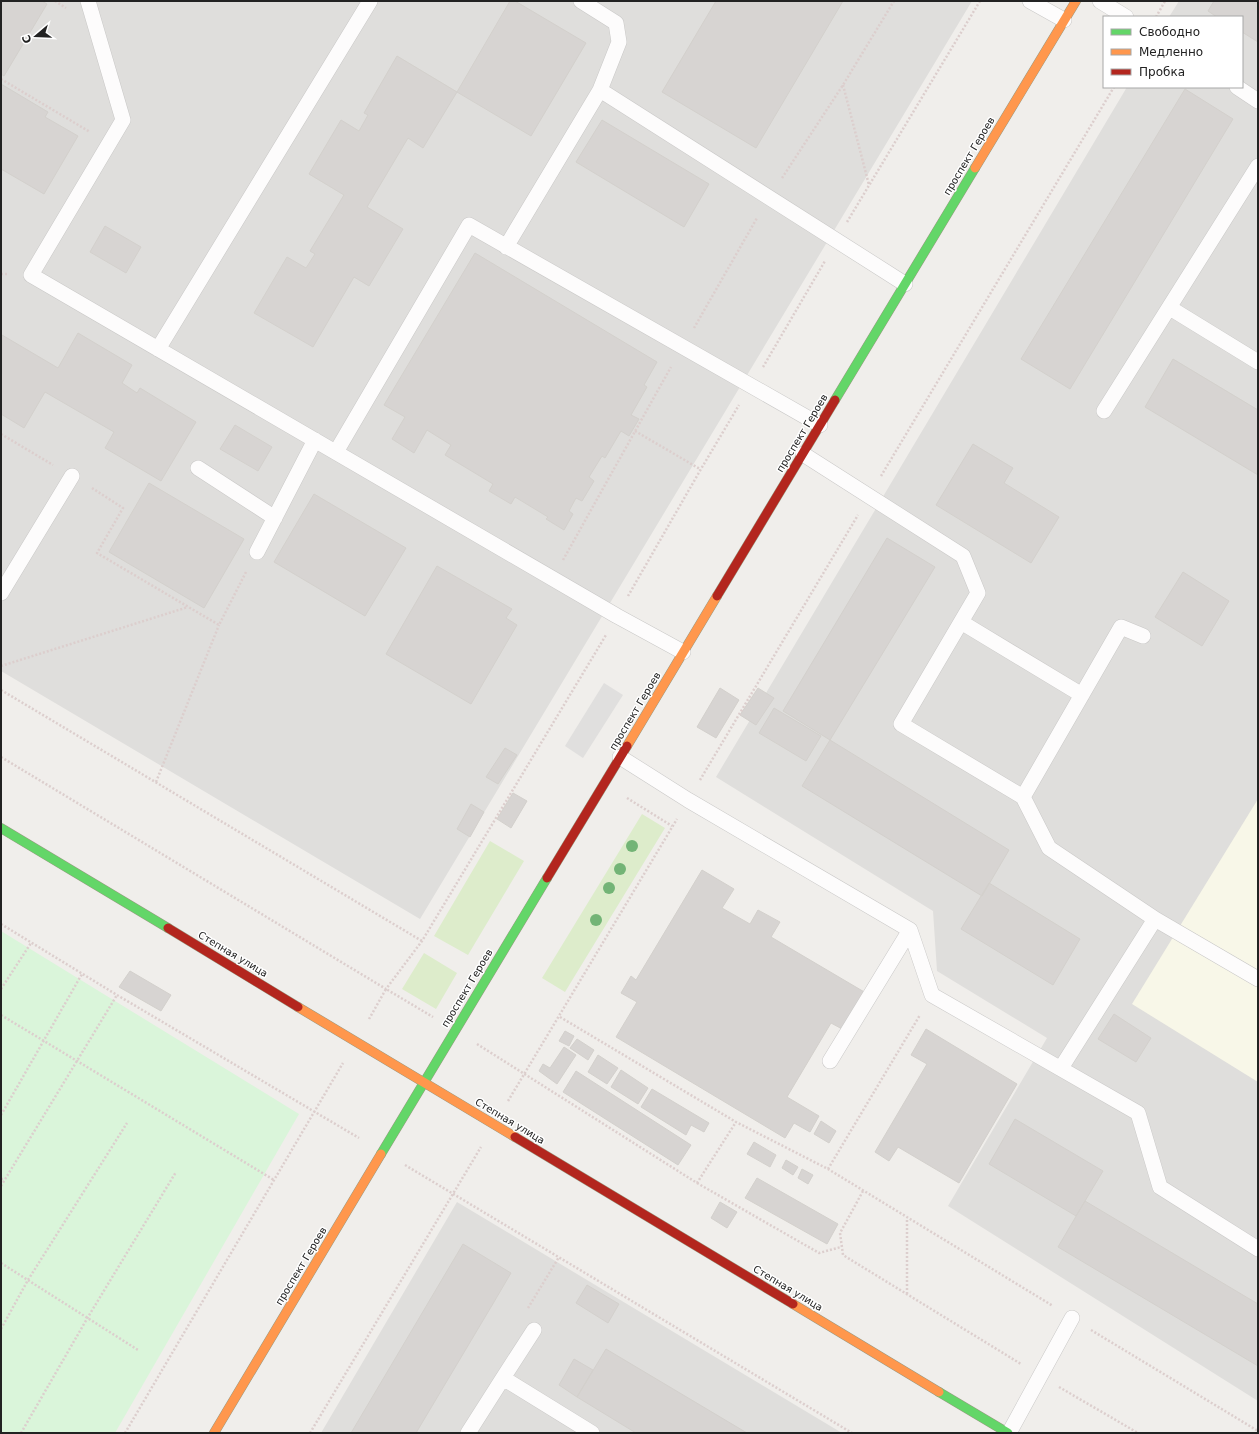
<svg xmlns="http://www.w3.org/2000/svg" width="1259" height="1434" font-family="'DejaVu Sans',sans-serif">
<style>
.residential{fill:#dfdedc}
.education{fill:#f8f7e8}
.grass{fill:#ddeccb}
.park{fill:#daf5da}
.parking{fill:#e0dfde}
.building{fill:#d7d4d2;stroke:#d3d0cc}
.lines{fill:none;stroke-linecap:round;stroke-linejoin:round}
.lane-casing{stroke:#c9c8c7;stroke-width:16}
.fast-casing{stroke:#999a82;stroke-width:10}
.slow-casing{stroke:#999a82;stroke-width:10}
.jam-casing{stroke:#999a82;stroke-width:10}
.path{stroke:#dccecd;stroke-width:2.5;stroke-dasharray:2 2;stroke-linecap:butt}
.lane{stroke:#fdfcfc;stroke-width:15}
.fast{stroke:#63d668;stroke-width:9}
.slow{stroke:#ff974d;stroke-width:9}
.jam{stroke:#b3261e;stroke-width:9}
.tree{fill:#73b476}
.labels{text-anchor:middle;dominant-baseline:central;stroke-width:3;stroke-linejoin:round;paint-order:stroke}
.street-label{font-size:10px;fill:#222;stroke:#fff}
</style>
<rect width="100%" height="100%" fill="#f0eeeb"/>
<path class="residential" d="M1,1H972L420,919L1,671Z
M1179,1H1258V1401L948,1206L1047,1038L937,971L933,911L716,777L1127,87H1242V17H1169Z
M457,1202L842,1433H321Z"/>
<path class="education" d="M1258,799V1082L1132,1004Z"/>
<path class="grass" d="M642,814L665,828L565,992L542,978Z
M490,841L524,861L468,955L434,936Z
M424,953L457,973L436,1009L402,989Z"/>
<path class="park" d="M1,931L299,1114L115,1433H1Z"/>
<path class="parking" d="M604,683L623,695L583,758L565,746Z"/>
<path class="building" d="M1,1H42L47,4L4,76L1,74Z
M510,1H515L586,43L531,136L457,92Z
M716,1H843L756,148L662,92Z
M1214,1H1258V42L1242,32V17H1217L1208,11Z
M397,56L457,92L423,148L408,138L367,207L403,229L369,286L354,277L313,347L254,313L287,257L306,268L315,254L310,251L344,195L309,174L341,120L359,131L368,115L364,113Z
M1,84L48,112L45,117L78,136L44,194L1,169Z
M1185,89L1233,119L1070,389L1021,359Z
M602,120L709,184L684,227L576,162Z
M105,226L141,247L126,273L90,252Z
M475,253L657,362L644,385L647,387L631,415L639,419L629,436L621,431L605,458L602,456L589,477L594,481L582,501L576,498L569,511L573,514L564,530L546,519L548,517L515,497L511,504L489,491L493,484L445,455L451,445L427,430L414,453L392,439L405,417L384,405Z
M78,333L132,365L122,383L137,393L140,388L196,422L161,481L105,448L114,432L45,392L24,428L1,414L2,335L58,368Z
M1173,359L1258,410V475L1145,407Z
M235,425L272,447L258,471L220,449Z
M973,444L1013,468L1004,483L1059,517L1031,563L936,505Z
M149,483L244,539L204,608L109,552Z
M314,494L406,548L365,616L274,562Z
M887,538L935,567L830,740L783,711Z
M437,566L512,609L506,618L517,625L471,704L386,654Z
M1183,572L1229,601L1202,646L1155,617Z
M720,688L739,700L716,738L697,727Z
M758,688L774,698L756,725L740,715Z
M774,708L821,736L806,761L759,733Z
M830,740L1009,850L982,896L802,786Z
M505,748L517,755L498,784L486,777Z
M513,793L527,801L511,828L497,819Z
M471,804L484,812L470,837L457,829Z
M702,870L734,889L722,908L750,924L758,910L780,922L771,937L866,993L844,1030L831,1023L787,1097L819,1116L810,1132L794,1123L785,1138L616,1037L637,1002L621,993L631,976L636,980Z
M989,883L1080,939L1053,985L961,929Z
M130,971L171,995L161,1011L119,987Z
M1114,1014L1151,1038L1136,1062L1098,1039Z
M926,1029L1017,1084L959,1183L898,1147L889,1161L875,1152L927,1064L911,1055Z
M565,1031L574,1036L569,1046L559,1041Z
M577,1039L594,1050L588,1060L570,1048Z
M564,1047L576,1055L557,1084L539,1071L543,1064L550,1068Z
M598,1055L618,1068L607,1084L588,1072Z
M621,1070L648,1088L638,1104L611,1087Z
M576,1071L691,1145L678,1165L563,1092Z
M652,1089L709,1123L704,1132L691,1125L686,1135L641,1107Z
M1015,1119L1103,1171L1076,1216L989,1164Z
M821,1121L836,1131L829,1143L814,1134Z
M754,1142L776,1155L770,1167L747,1154Z
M786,1160L798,1167L793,1175L782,1168Z
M802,1169L813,1175L808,1184L798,1178Z
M757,1178L838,1224L827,1244L745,1198Z
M1085,1201L1258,1304V1366L1058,1247Z
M720,1202L737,1212L727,1228L711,1218Z
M463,1244L511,1273L494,1302L416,1433H351Z
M587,1285L619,1304L608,1323L576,1303Z
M606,1349L747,1433H636L577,1397Z
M574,1359L593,1370L577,1397L559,1385Z"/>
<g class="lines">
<g class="lane-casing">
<path id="lane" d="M88,1L123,120L31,275L617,616L683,652
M581,1L616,23L619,42L600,90L905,284
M1030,1L1064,20
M1100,1L1126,17
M1237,87L1258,101
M506,247L600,90
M1170,308L1258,362
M158,349L370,1
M1104,411L1258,166
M336,452L469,225L820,425
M803,454L963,556L978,593L901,724L1023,797
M198,468L275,518
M257,552L315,440
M1,593L72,476
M961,622L1082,695
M620,757L688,800L910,930L932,995L1138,1113L1160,1187L1258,1249
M1155,919L1258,979
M830,1061L910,930
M1061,1068L1155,919L1049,848L1023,797L1121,627L1143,636
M503,1378L534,1330
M468,1433L503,1378L592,1433
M1009,1433L1072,1318"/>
</g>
<g class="fast-casing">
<path id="fast" d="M835,400L975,168
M1,828L168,928
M381,1154L547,878
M939,1392L1008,1433"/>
</g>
<g class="slow-casing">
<path id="slow" d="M975,168L1076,1
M627,746L717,596
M298,1007L515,1137
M793,1304L939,1392
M214,1433L381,1154"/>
</g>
<g class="jam-casing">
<path id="jam" d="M717,596L835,400
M547,878L627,746
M168,928L298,1007
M515,1137L793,1304"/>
</g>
<path class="path" d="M55,1L66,8
M1156,17L1165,1
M1,79L90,132
M843,85L869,185
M782,178L843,85L894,1
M847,222L980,1
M1,274H8
M694,328L757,218
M763,367L825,261
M635,431L700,469
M1,434L53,465
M881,476L1114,87
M92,488L123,508L97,553L219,625L246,572
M563,560L671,367
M628,596L701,469L739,405
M1,666L188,607
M1,690L422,941
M1,757L386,989L422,941L606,635
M700,780L858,515
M156,782L219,625
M627,798L672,826
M1,924L117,995L359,1138
M1,989L31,943
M1,1015L274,1180
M560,1017L736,1122L828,1169L1053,1306
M369,1019L386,989L433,1017
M477,1044L697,1183L736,1122
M508,1101L677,819
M1,1115L82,974
M405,1165L852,1433
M828,1169L920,1015
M1,1179H5
M697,1183L819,1253L841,1247
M1,1186L117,995
M863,1191L840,1233L843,1255L1021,1364
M1,1263L138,1350
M907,1294V1219
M528,1308L559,1257
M1,1329L28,1280L127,1123
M1091,1330L1258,1431
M1059,1387L1138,1433
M21,1433L88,1317L176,1172
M125,1433L343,1063
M310,1433L481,1147"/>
<use href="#lane" class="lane"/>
<use href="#fast" class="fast"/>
<use href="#slow" class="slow"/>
<use href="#jam" class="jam"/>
</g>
<g class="tree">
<circle cx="632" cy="846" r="6"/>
<circle cx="620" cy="869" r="6"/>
<circle cx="609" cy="888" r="6"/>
<circle cx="596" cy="920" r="6"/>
</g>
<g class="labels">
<g class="street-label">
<text transform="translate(969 156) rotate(-59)">проспект Героев</text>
<text transform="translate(802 433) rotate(-59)">проспект Героев</text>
<text transform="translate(635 711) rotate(-59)">проспект Героев</text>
<text transform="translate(233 954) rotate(31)">Степная улица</text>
<text transform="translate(467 988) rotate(-59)">проспект Героев</text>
<text transform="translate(510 1121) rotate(31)">Степная улица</text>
<text transform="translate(301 1266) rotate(-59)">проспект Героев</text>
<text transform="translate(788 1288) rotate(31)">Степная улица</text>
</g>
</g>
<rect width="1259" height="1434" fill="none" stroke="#222222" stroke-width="4"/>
<rect x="1103" y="16" width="140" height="72" fill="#ffffff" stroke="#a7a7a7"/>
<rect x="1111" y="29" width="20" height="6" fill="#63d668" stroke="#a7a7a7"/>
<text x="1139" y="36" font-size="12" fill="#222222">Свободно</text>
<rect x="1111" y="49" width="20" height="6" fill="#ff974d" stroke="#a7a7a7"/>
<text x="1139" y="56" font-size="12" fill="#222222">Медленно</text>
<rect x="1111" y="69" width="20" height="6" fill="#b3261e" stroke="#a7a7a7"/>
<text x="1139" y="76" font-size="12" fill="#222222">Пробка</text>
<g transform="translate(36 36) rotate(251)" stroke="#ffffff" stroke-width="3" paint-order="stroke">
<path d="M0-3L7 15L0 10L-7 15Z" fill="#222222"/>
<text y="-6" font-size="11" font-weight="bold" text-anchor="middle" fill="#222222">С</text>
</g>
</svg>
